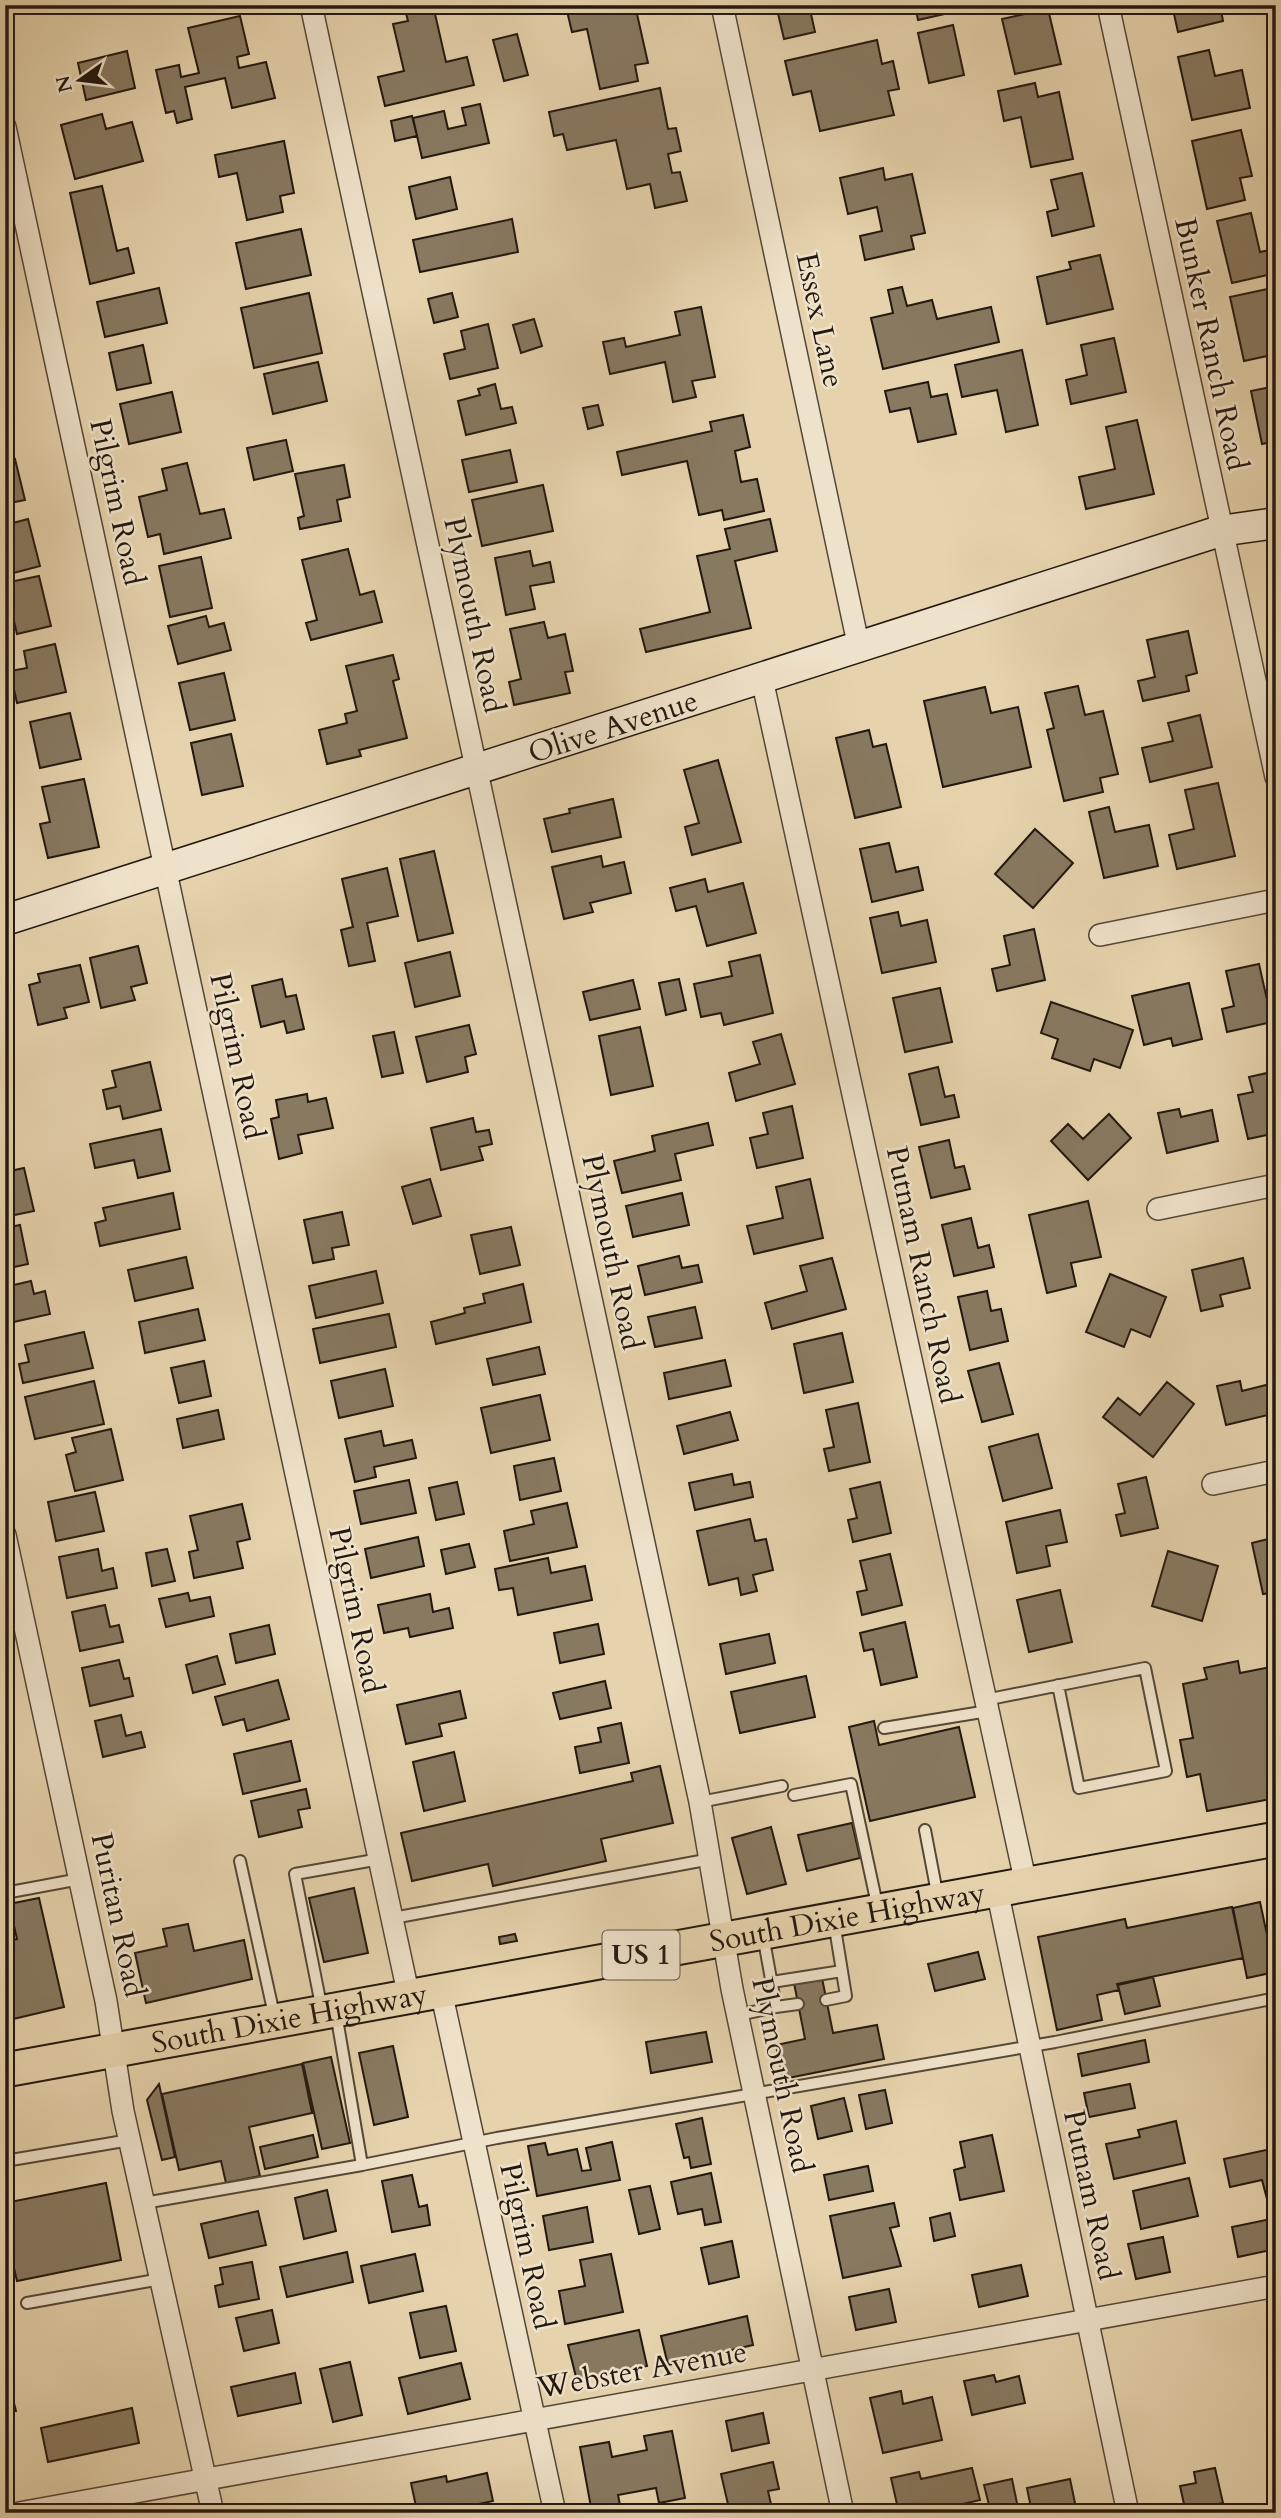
<svg xmlns="http://www.w3.org/2000/svg" width="1281" height="2518" font-family="Cardo,serif">
<style>
.building{fill:#887961;stroke:#23180f;stroke-width:2}
.lines{fill:none;stroke-linecap:round;stroke-linejoin:round}
.lane-casing{stroke:#544736;stroke-width:14}
.street-casing{stroke:#544736;stroke-width:24}
.secondary-casing{stroke:#23180f;stroke-width:33}
.primary-casing{stroke:#23180f;stroke-width:37}
.lane{stroke:#efe2ca;stroke-width:10}
.street{stroke:#efe2ca;stroke-width:21}
.secondary{stroke:#efe2ca;stroke-width:30}
.primary{stroke:#e6d3ad;stroke-width:33}
.labels{text-anchor:middle;dominant-baseline:central;stroke-width:5;stroke-linejoin:round;paint-order:stroke}
.shield{fill:#efe2ca;stroke:#605547;stroke-width:2}
.shield-label{font-size:28px;font-weight:bold;fill:#23180f}
.street-label{font-size:30px;fill:#23180f;stroke:#efe2ca}
</style>
<rect width="100%" height="100%" fill="#e6d3ad"/>
<filter id="stains"><feTurbulence type="fractalNoise" baseFrequency=".00286" numOctaves="4"/><feColorMatrix values="0 0 0 0 .2 0 0 0 0 .09 0 0 0 0 .02 0 0 0 .5 -.17"/></filter>
<radialGradient id="worn" r=".72"><stop offset=".6" stop-color="#630" stop-opacity="0"/><stop offset="1" stop-color="#630" stop-opacity=".3"/></radialGradient>
<path class="building" d="M404,5H433L446,62L467,57L474,85L385,106L378,77L404,71L393,24L408,21Z
M576,5H635L648,63L635,65L638,81L600,89L587,29L572,32L566,7Z
M776,5H809L815,32L784,39Z
M915,5H947L949,13L918,20Z
M1172,5H1220L1223,21L1178,32Z
M1048,9L1061,64L1015,74L1002,19Z
M240,16L249,54L237,57L239,68L266,62L275,98L232,108L225,78L185,87L192,119L177,123L174,111L166,113L156,70L179,65L181,77L199,73L188,28Z
M953,25L964,75L929,83L918,33Z
M517,34L528,75L504,81L493,40Z
M877,40L882,64L893,61L899,89L888,91L894,115L820,131L811,91L793,95L785,61Z
M1209,50L1215,76L1242,70L1250,108L1192,120L1178,57Z
M127,51L135,88L86,100L78,63Z
M1035,83L1038,97L1059,92L1073,159L1031,167L1021,117L1004,121L998,91Z
M660,88L668,129L676,128L681,151L668,154L672,173L680,172L687,201L655,208L650,184L627,189L616,140L567,150L563,134L554,136L549,112Z
M480,104L489,143L422,158L413,118L444,111L448,129L466,125L462,108Z
M102,114L106,129L132,122L143,161L75,179L61,125Z
M412,116L417,136L395,141L391,121Z
M1241,130L1252,176L1240,178L1245,200L1207,209L1192,141Z
M284,141L294,193L280,196L283,212L247,220L237,173L219,177L215,155Z
M883,168L885,180L912,174L925,233L911,236L914,249L865,260L860,236L882,231L877,207L848,214L840,178Z
M1082,173L1094,226L1052,236L1047,212L1058,209L1051,180Z
M450,177L457,209L416,219L409,187Z
M102,186L117,251L128,248L134,273L90,284L70,193Z
M1251,213L1260,252L1270,250L1276,273L1232,283L1217,221Z
M512,219L518,252L420,272L413,240Z
M301,229L311,275L246,289L236,243Z
M1100,255L1113,309L1047,324L1037,277L1071,269L1069,262Z
M902,287L907,306L932,300L937,319L991,307L999,342L883,369L871,318L893,313L888,290Z
M159,288L167,323L105,337L97,302Z
M1272,288L1276,302V354L1244,361L1230,297Z
M309,293L322,353L254,368L241,308Z
M452,293L458,317L434,323L428,299Z
M701,307L715,377L692,381L696,397L673,402L665,362L610,374L603,342L624,338L626,347L680,335L675,312Z
M534,319L542,346L521,353L513,325Z
M488,324L498,368L450,379L444,354L465,349L461,331Z
M1114,338L1126,392L1071,404L1066,380L1087,375L1081,345Z
M143,345L151,383L117,390L109,353Z
M1022,350L1038,425L1006,432L997,390L962,397L955,365Z
M318,362L327,401L273,414L264,374Z
M928,382L931,397L947,394L956,434L918,442L910,408L890,412L885,391Z
M495,384L501,409L512,407L516,423L466,435L458,401L480,395L478,389Z
M1276,386V441L1262,444L1251,391Z
M172,392L181,432L129,444L120,404Z
M598,405L603,425L588,429L583,408Z
M743,415L750,447L735,451L741,482L757,479L764,511L724,520L722,510L699,515L687,461L622,475L617,452L712,431L710,422Z
M1137,420L1154,494L1086,509L1079,477L1115,469L1106,427Z
M286,440L293,471L254,480L247,448Z
M510,450L517,482L469,492L462,460Z
M15,459L25,500L5,504V461Z
M187,463L200,514L224,509L231,538L164,554L160,534L148,537L139,497L167,490L162,469Z
M344,465L350,497L337,500L341,521L300,529L298,518L304,516L295,474Z
M543,485L553,531L482,546L472,500Z
M28,519L40,566L6,575L5,525Z
M770,519L777,551L735,561L751,628L646,652L640,629L710,612L697,556L730,549L725,529Z
M348,549L360,595L374,591L382,622L311,640L306,623L317,620L302,560Z
M530,551L533,566L550,562L554,582L530,586L535,609L506,615L495,558Z
M201,557L212,608L170,617L159,566Z
M39,576L51,626L17,634L5,583Z
M206,616L209,627L224,623L231,650L178,664L168,626Z
M544,622L548,638L565,634L573,671L565,672L570,693L514,705L509,682L521,679L510,629Z
M1188,631L1197,673L1186,676L1189,691L1143,701L1138,681L1155,677L1147,640Z
M55,644L66,692L17,703L10,671L27,668L24,651Z
M393,655L399,679L393,681L407,738L359,750L361,756L327,764L319,730L347,723L345,714L357,711L346,666Z
M224,673L235,720L190,730L179,683Z
M1078,686L1085,715L1103,711L1118,774L1100,778L1103,792L1064,801L1047,730L1054,728L1045,693Z
M985,687L991,713L1018,707L1031,767L943,787L924,701Z
M70,713L81,759L40,768L30,722Z
M1200,715L1212,767L1150,782L1142,748L1173,741L1168,723Z
M869,730L873,747L886,744L901,807L855,818L836,738Z
M231,734L243,786L202,795L191,743Z
M718,760L741,842L692,855L685,827L699,823L684,770Z
M84,779L99,847L48,858L40,824L50,822L42,787Z
M1218,783L1235,856L1177,869L1169,835L1194,829L1185,790Z
M613,799L621,837L552,852L544,819L570,813L569,809Z
M1109,807L1115,832L1149,825L1158,866L1104,878L1089,812Z
M1035,829L1073,863L1033,908L995,874Z
M889,843L896,872L918,867L923,890L872,902L860,849Z
M434,851L453,933L418,941L400,859Z
M601,856L603,867L624,862L631,893L590,903L593,912L564,919L552,867Z
M387,868L398,916L367,923L375,961L349,966L341,930L353,927L342,879Z
M705,879L708,892L743,883L756,933L707,946L696,906L676,911L670,888Z
M898,912L901,926L927,920L936,962L882,973L870,918Z
M1034,929L1045,980L997,991L992,969L1010,965L1004,936Z
M138,946L147,983L131,987L135,1000L101,1008L90,958Z
M450,952L460,996L415,1007L405,963Z
M760,955L773,1013L724,1025L721,1013L701,1017L694,984L732,976L729,962Z
M1259,964L1272,1022L1227,1032L1222,1009L1234,1006L1226,971Z
M80,965L89,1002L64,1008L67,1018L38,1025L29,985L40,982L38,974Z
M282,979L286,997L296,995L304,1029L287,1033L284,1021L261,1027L252,986Z
M679,979L686,1010L666,1015L659,983Z
M633,980L640,1009L590,1020L583,992Z
M1189,983L1202,1039L1173,1046L1171,1038L1144,1045L1132,996Z
M940,988L952,1042L905,1052L893,998Z
M1051,1002L1133,1030L1120,1068L1094,1059L1090,1071L1052,1058L1058,1039L1041,1033Z
M469,1025L476,1054L465,1057L468,1072L427,1082L416,1037Z
M640,1027L653,1086L611,1095L599,1036Z
M394,1032L403,1073L382,1077L373,1036Z
M781,1034L795,1084L736,1101L729,1073L760,1064L753,1042Z
M150,1062L161,1110L123,1119L120,1106L107,1109L103,1090L116,1087L112,1071Z
M938,1067L945,1097L954,1095L959,1117L921,1125L909,1074Z
M1276,1071V1133L1248,1139L1238,1095L1253,1092L1249,1077Z
M307,1094L308,1102L326,1098L333,1128L298,1135L302,1153L279,1159L271,1119L279,1117L276,1100Z
M792,1106L803,1158L757,1168L750,1138L768,1134L763,1113Z
M1179,1109L1181,1117L1212,1110L1218,1141L1167,1153L1158,1113Z
M1109,1114L1131,1138L1088,1180L1051,1141L1068,1124L1083,1139Z
M473,1118L476,1132L489,1130L492,1144L479,1147L483,1160L441,1170L431,1128Z
M708,1123L713,1145L675,1154L681,1180L622,1193L614,1161L655,1151L652,1136Z
M161,1129L170,1171L138,1178L134,1160L95,1168L90,1144Z
M949,1140L955,1168L964,1166L970,1189L931,1198L919,1147Z
M24,1168L34,1211L5,1217V1172Z
M430,1179L441,1216L413,1224L402,1187Z
M810,1179L823,1238L754,1254L747,1226L783,1218L776,1187Z
M173,1193L180,1229L100,1246L95,1223L106,1220L103,1208Z
M682,1193L689,1225L633,1237L626,1206Z
M1088,1201L1101,1257L1071,1263L1076,1286L1047,1293L1029,1215Z
M342,1212L349,1245L332,1248L334,1259L313,1263L304,1220Z
M971,1218L978,1248L989,1245L994,1267L954,1276L942,1225Z
M20,1225L28,1264L5,1269V1228Z
M511,1227L520,1265L480,1274L471,1235Z
M679,1256L682,1268L698,1265L702,1282L645,1295L638,1266Z
M186,1257L193,1288L135,1301L128,1270Z
M832,1258L846,1309L772,1329L765,1303L807,1291L800,1266Z
M1243,1258L1250,1288L1220,1295L1223,1306L1201,1311L1192,1270Z
M376,1271L383,1303L316,1318L309,1286Z
M1110,1274L1166,1297L1150,1337L1131,1329L1124,1347L1086,1332Z
M31,1281L34,1294L45,1291L50,1314L9,1323L5,1287Z
M523,1284L531,1322L436,1344L431,1322L465,1313L464,1308L485,1303L483,1294Z
M987,1291L991,1311L1001,1309L1008,1341L970,1350L958,1297Z
M695,1307L702,1338L655,1347L648,1317Z
M198,1309L205,1340L145,1353L139,1322Z
M389,1314L396,1347L320,1363L313,1329Z
M84,1332L93,1368L23,1383L19,1364L29,1362L25,1345Z
M842,1333L853,1382L804,1393L794,1344Z
M539,1347L545,1374L493,1385L487,1359Z
M725,1360L731,1386L669,1399L664,1373Z
M204,1361L211,1396L179,1403L171,1368Z
M999,1363L1013,1414L982,1422L968,1371Z
M385,1369L393,1406L339,1418L331,1381Z
M94,1381L104,1424L35,1439L25,1397Z
M1240,1381L1242,1391L1270,1384L1276,1413L1226,1425L1217,1386Z
M1167,1382L1194,1404L1153,1457L1103,1417L1118,1398L1140,1415Z
M540,1395L550,1440L491,1453L481,1408Z
M858,1403L870,1462L829,1471L824,1449L834,1447L826,1410Z
M218,1410L224,1439L183,1448L177,1419Z
M730,1412L738,1440L684,1454L677,1426Z
M111,1429L123,1480L75,1491L66,1455L76,1452L72,1438Z
M381,1431L384,1446L412,1440L416,1458L374,1467L376,1477L355,1482L345,1439Z
M1038,1434L1052,1488L1003,1501L989,1447Z
M554,1458L561,1491L520,1500L514,1466Z
M732,1474L734,1485L750,1482L753,1497L695,1510L689,1483Z
M1146,1477L1158,1528L1121,1536L1116,1515L1125,1513L1118,1484Z
M409,1480L416,1513L361,1524L354,1491Z
M457,1482L464,1514L436,1520L429,1488Z
M880,1482L891,1533L853,1542L848,1520L857,1518L850,1489Z
M95,1492L104,1531L56,1541L48,1502Z
M567,1503L577,1547L510,1561L504,1531L534,1524L531,1511Z
M242,1504L250,1539L237,1542L243,1568L194,1578L189,1552L198,1550L190,1516Z
M1060,1510L1067,1542L1046,1546L1050,1566L1017,1573L1006,1522Z
M750,1519L755,1541L766,1539L773,1570L753,1575L757,1591L741,1595L738,1578L709,1585L697,1531Z
M418,1537L424,1566L371,1578L365,1549Z
M1276,1537V1592L1263,1594L1252,1543Z
M469,1544L475,1567L446,1574L441,1550Z
M98,1549L102,1571L113,1568L117,1588L67,1598L59,1557Z
M167,1549L175,1581L152,1586L146,1553Z
M1168,1551L1218,1566L1202,1621L1152,1606Z
M890,1554L902,1605L862,1615L857,1592L867,1590L860,1561Z
M548,1558L551,1573L585,1566L592,1600L518,1615L513,1588L499,1590L495,1569Z
M1060,1590L1072,1642L1029,1652L1017,1600Z
M188,1593L190,1601L210,1597L214,1616L166,1627L159,1599Z
M430,1594L433,1612L449,1608L453,1628L410,1637L408,1628L384,1633L378,1605Z
M105,1605L110,1627L119,1625L123,1642L80,1651L72,1612Z
M905,1622L917,1677L881,1685L873,1649L864,1651L860,1633Z
M598,1624L604,1654L560,1663L554,1633Z
M269,1625L275,1654L236,1663L230,1634Z
M769,1634L775,1663L726,1674L720,1644Z
M217,1656L225,1684L193,1693L186,1665Z
M119,1660L124,1679L129,1678L133,1696L90,1706L82,1668Z
M1238,1661L1240,1673L1276,1666V1798L1207,1811L1200,1774L1187,1777L1180,1740L1193,1738L1183,1684L1207,1679L1204,1668Z
M806,1676L815,1717L740,1733L731,1692Z
M278,1680L289,1719L247,1731L244,1719L223,1725L215,1697Z
M605,1681L611,1708L560,1719L553,1693Z
M460,1691L466,1718L439,1724L442,1736L406,1744L397,1705Z
M121,1715L126,1736L141,1732L145,1747L103,1757L95,1721Z
M874,1721L879,1745L959,1727L975,1797L870,1821L849,1727Z
M621,1723L629,1763L580,1773L575,1747L601,1742L598,1728Z
M291,1741L300,1781L243,1794L234,1754Z
M454,1752L465,1801L424,1811L413,1762Z
M660,1766L673,1823L601,1839L606,1861L493,1886L488,1864L412,1881L401,1833L633,1781L631,1773Z
M306,1789L310,1808L298,1810L302,1827L259,1837L251,1801Z
M852,1823L860,1858L807,1871L798,1835Z
M771,1827L786,1884L747,1894L732,1838Z
M354,1888L368,1953L324,1962L309,1898Z
M39,1898L64,2007L5,2021V1942L17,1939L9,1904Z
M1260,1902L1275,1972L1247,1978L1233,1908Z
M1232,1907L1243,1958L1117,1984L1119,1990L1097,1995L1102,2020L1057,2030L1038,1937L1125,1919L1127,1928Z
M188,1924L194,1951L244,1940L252,1979L146,2003L135,1953L167,1946L163,1929Z
M515,1934L517,1941L500,1944L499,1937Z
M978,1952L985,1979L935,1991L928,1964Z
M1153,1977L1160,2006L1125,2014L1118,1985Z
M822,1978L833,2033L877,2025L884,2059L783,2079L776,2045L805,2039L794,1983Z
M706,2032L712,2062L651,2073L646,2042Z
M1145,2040L1149,2062L1082,2076L1078,2054Z
M393,2046L408,2117L374,2125L359,2053Z
M331,2057L350,2143L322,2149L303,2063Z
M302,2064L312,2113L249,2127L260,2176L226,2183L221,2161L179,2170L162,2094Z
M159,2084L175,2157L162,2160L147,2100Z
M1130,2084L1135,2108L1089,2117L1084,2093Z
M885,2090L892,2123L866,2129L859,2095Z
M844,2098L852,2131L818,2139L811,2106Z
M702,2118L711,2164L691,2168L689,2157L684,2158L676,2124Z
M1176,2121L1185,2163L1114,2179L1106,2144L1140,2137L1138,2130Z
M313,2135L318,2157L265,2169L260,2147Z
M992,2135L1004,2191L960,2200L954,2170L965,2167L960,2142Z
M612,2142L620,2180L537,2196L528,2146L545,2143L548,2155L577,2149L582,2171L591,2170L586,2148Z
M1276,2148V2197L1267,2199L1262,2180L1230,2187L1224,2159Z
M868,2166L873,2191L829,2200L824,2175Z
M711,2173L721,2222L705,2225L702,2209L678,2214L671,2182Z
M412,2175L419,2207L427,2205L430,2225L392,2232L382,2181Z
M1189,2178L1198,2216L1141,2229L1133,2191Z
M106,2183L121,2260L17,2281L5,2229V2203Z
M650,2186L660,2229L639,2234L629,2190Z
M327,2190L336,2231L304,2239L295,2198Z
M894,2203L899,2226L890,2228L901,2266L843,2278L830,2216Z
M587,2207L593,2242L549,2250L543,2216Z
M258,2211L266,2245L209,2258L201,2224Z
M950,2213L955,2236L934,2241L930,2218Z
M1276,2218V2249L1238,2257L1232,2227Z
M1163,2237L1170,2272L1136,2279L1128,2244Z
M732,2241L739,2277L709,2284L701,2248Z
M347,2252L353,2282L287,2297L280,2267Z
M415,2254L423,2291L369,2303L361,2266Z
M611,2254L623,2312L565,2324L559,2291L585,2286L580,2260Z
M252,2262L259,2299L219,2307L215,2286L223,2284L220,2268Z
M1021,2265L1028,2296L979,2307L972,2275Z
M889,2289L896,2322L856,2330L849,2297Z
M446,2306L456,2351L420,2358L410,2313Z
M272,2310L279,2343L244,2351L236,2318Z
M747,2316L753,2345L668,2365L661,2336Z
M639,2330L647,2366L577,2381L568,2345Z
M350,2362L362,2415L333,2422L320,2369Z
M461,2363L470,2399L408,2414L399,2378Z
M295,2373L301,2403L238,2416L231,2387Z
M994,2375L996,2382L1019,2376L1025,2403L972,2415L964,2381Z
M11,2391L16,2411L5,2413V2392Z
M901,2391L903,2404L932,2397L942,2440L883,2453L870,2398Z
M132,2408L139,2443L48,2462L41,2428Z
M763,2413L769,2443L732,2451L726,2421Z
M672,2431L685,2498L659,2503L656,2488L618,2495L621,2510L592,2513L580,2447L609,2442L612,2457L647,2450L644,2436Z
M773,2462L779,2489L768,2491L773,2513H730L721,2474Z
M972,2468L980,2500L924,2513H899L891,2478L919,2472L921,2479Z
M1215,2468L1223,2503L1205,2507L1207,2513H1186L1180,2486L1196,2483L1194,2472Z
M487,2473L493,2501L450,2510L449,2504L417,2511L411,2483L446,2476L447,2482Z
M1012,2479L1019,2513H991L984,2485Z
M1070,2479L1076,2508L1032,2513L1027,2488Z"/>
<g class="lines">
<g class="lane-casing">
<path id="lane" d="M985,1700L1145,1668L1166,1771L1079,1788L1058,1685
M884,1728L988,1711
M794,1795L851,1784L878,1909
M700,1802L782,1786
M925,1830L938,1898
M240,1861L275,2019
M5,1893L80,1879
M393,1918L711,1859
M763,1935L776,2007L798,2004
M772,1982L842,1971
M826,2000L846,1996L834,1922
M322,2010L295,1874L380,1859
M336,2013L362,2165L497,2138L1055,2042L1276,1998
M738,2015L776,2007
M5,2161L130,2140
M144,2203L362,2165
M27,2303L161,2279"/>
</g>
<g class="street-casing">
<path id="street" d="M311,5L700,1802L732,1989L843,2513
M722,5L859,648
M1108,5L1276,777
M5,127L409,1997
M762,679L1026,1884
M1100,935L1276,900
M1158,1209L1276,1185
M1213,1484L1276,1471
M5,1535L106,2001L123,2111L213,2513
M997,1890L1128,2513
M441,1991L555,2513
M19,2513L1276,2286"/>
</g>
<g class="secondary-casing">
<path id="secondary" d="M5,920L1220,531L1276,523"/>
</g>
<g class="primary-casing">
<g id="primary">
<path id="s1" d="M5,2070L1276,1839"/>
</g>
</g>
<use href="#lane" class="lane"/>
<use href="#street" class="street"/>
<use href="#secondary" class="secondary"/>
<use href="#primary" class="primary"/>
</g>
<g class="labels">
<rect class="shield" x="602.5" y="1930.5" width="77" height="49" rx="5"/>
<g class="shield-label">
<text x="641" y="1955">US 1</text>
</g>
<g class="street-label">
<text transform="translate(820 320) rotate(78)">Essex Lane</text>
<text transform="translate(1211 344) rotate(78)">Bunker Ranch Road</text>
<text transform="translate(117 502) rotate(78)">Pilgrim Road</text>
<text transform="translate(474 615) rotate(78)">Plymouth Road</text>
<text transform="translate(613 727) rotate(-18)">Olive Avenue</text>
<text transform="translate(237 1056) rotate(78)">Pilgrim Road</text>
<text transform="translate(612 1252) rotate(78)">Plymouth Road</text>
<text transform="translate(923 1275) rotate(78)">Putnam Ranch Road</text>
<text transform="translate(356 1610) rotate(78)">Pilgrim Road</text>
<text transform="translate(118 1915) rotate(78)">Puritan Road</text>
<text stroke="none"><textPath href="#s1" startOffset="856">South Dixie Highway</textPath></text>
<text stroke="none"><textPath href="#s1" startOffset="289">South Dixie Highway</textPath></text>
<text transform="translate(782 2075) rotate(78)">Plymouth Road</text>
<text transform="translate(1091 2195) rotate(78)">Putnam Road</text>
<text transform="translate(527 2246) rotate(78)">Pilgrim Road</text>
<text transform="translate(642 2370) rotate(-10)">Webster Avenue</text>
</g>
</g>
<rect width="1281" height="2518" fill="none" stroke="#e6d3ad" stroke-width="28"/>
<rect x="7" y="7" width="1267" height="2504" fill="none" stroke="#23180f" stroke-width="3.5"/>
<rect x="14" y="14" width="1253" height="2490" fill="none" stroke="#23180f" stroke-width="2"/>
<g transform="translate(80 80) rotate(256)" stroke="#efe2ca" stroke-width="5" paint-order="stroke">
<path d="M0-5L12 26L0 18L-12 26Z" fill="#23180f"/>
<text y="-10" font-size="19" font-weight="bold" text-anchor="middle" fill="#23180f">N</text>
</g>
<rect width="100%" height="100%" filter="url(#stains)"/>
<rect width="100%" height="100%" fill="url(#worn)"/>
</svg>
